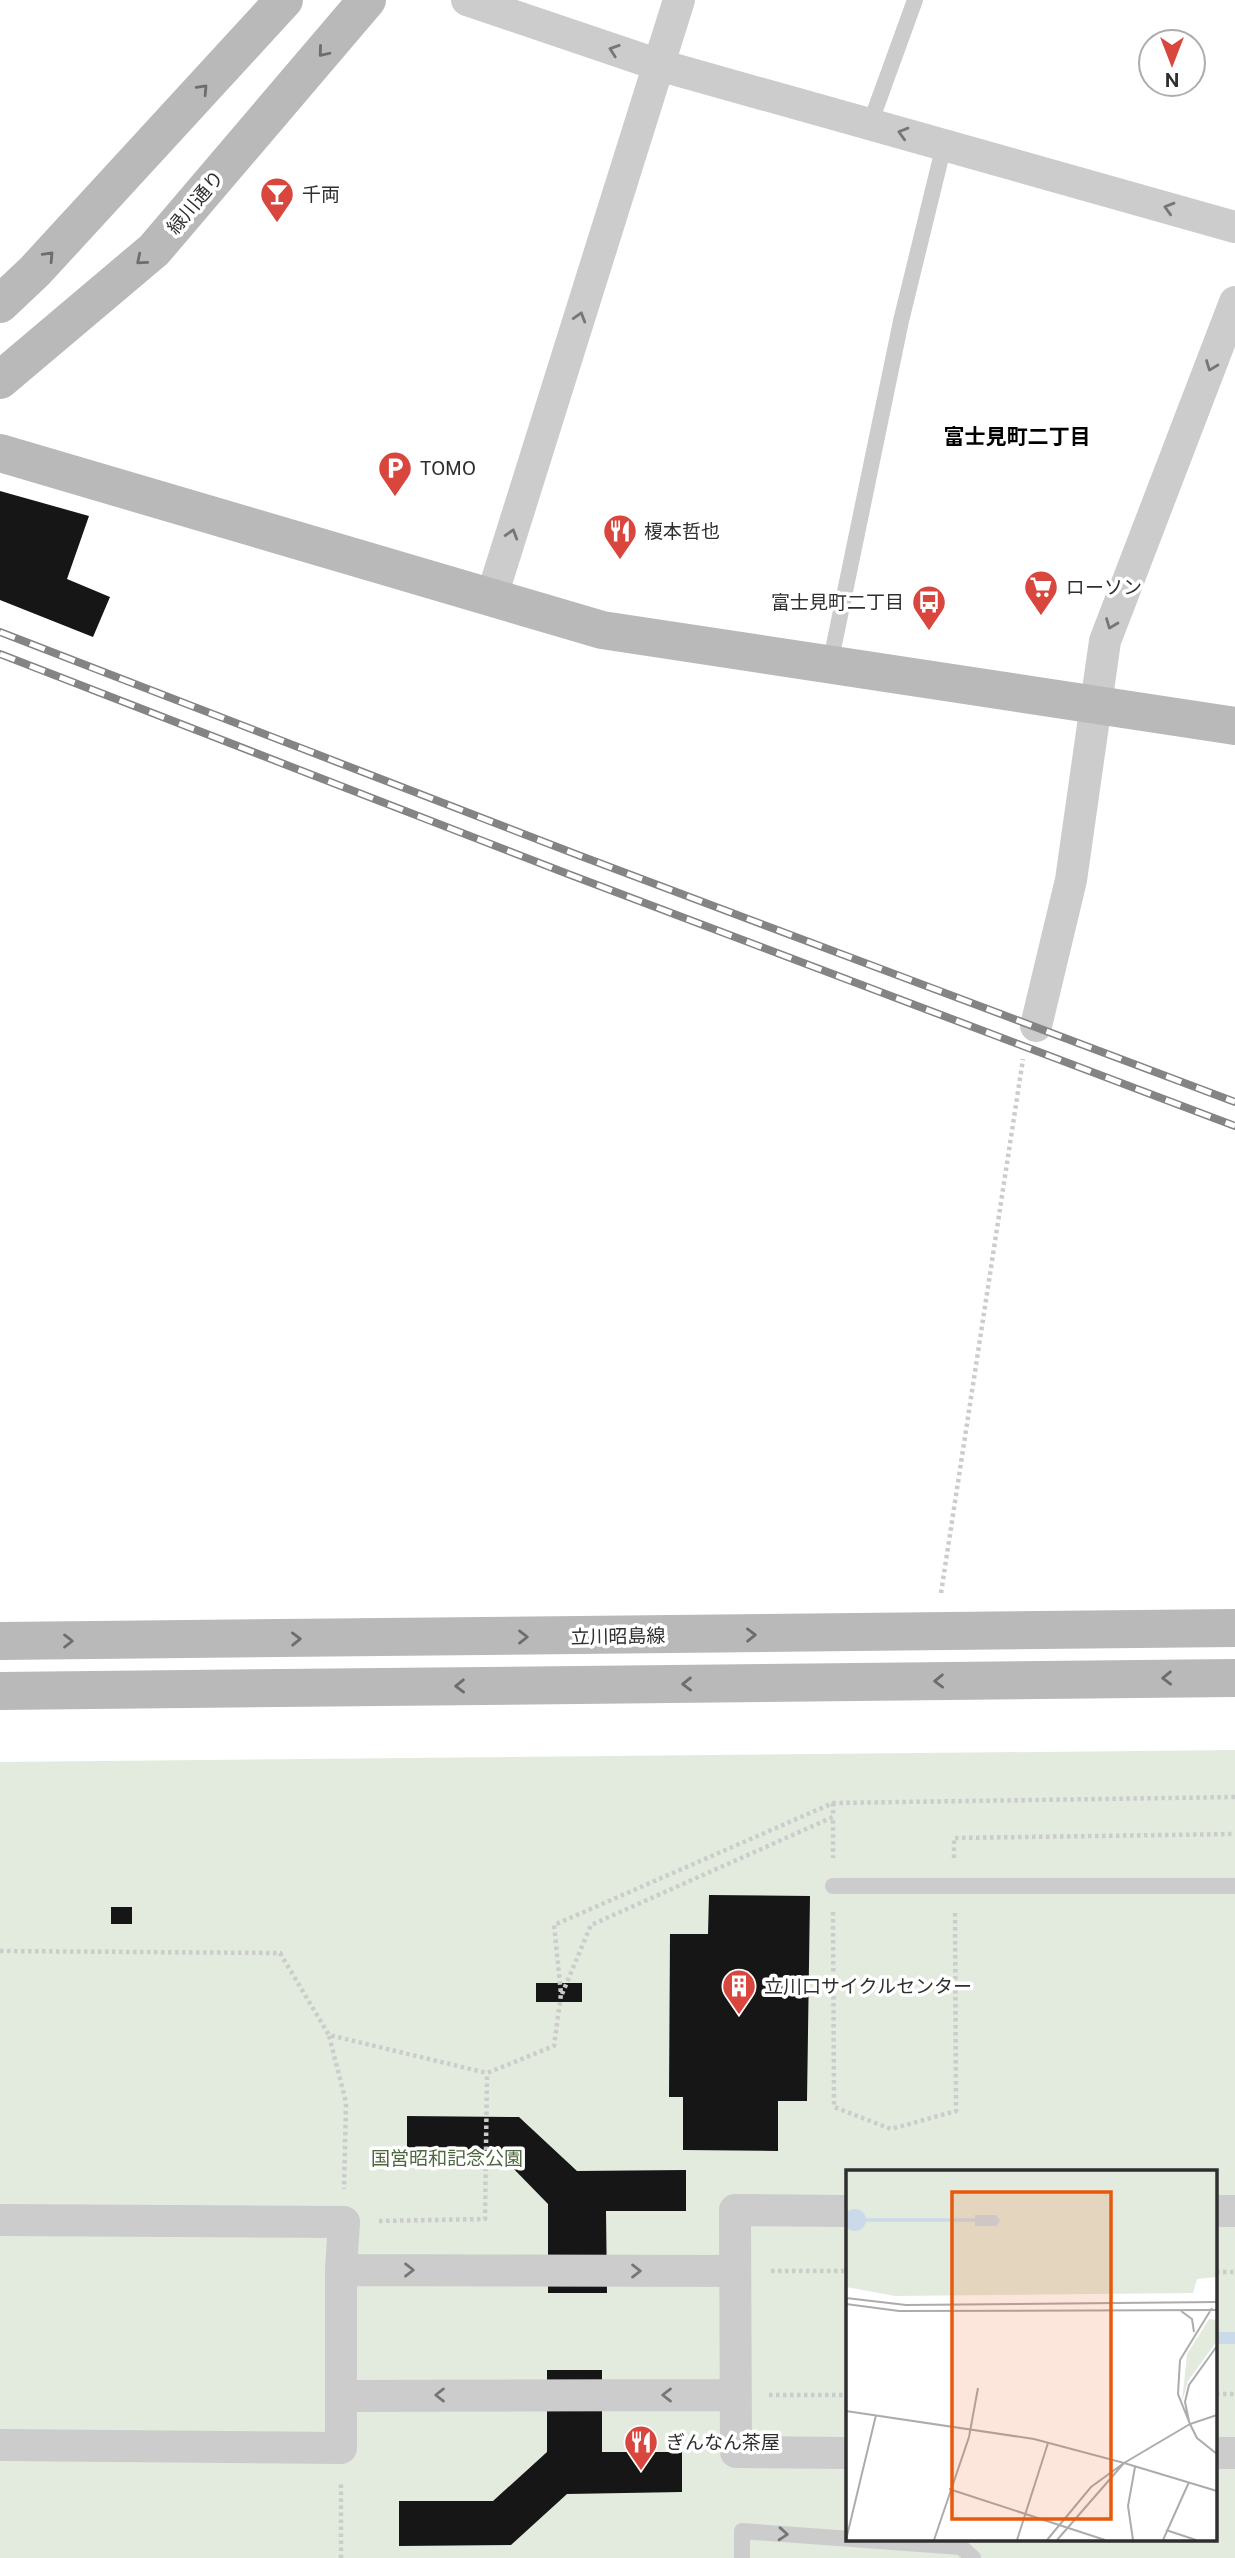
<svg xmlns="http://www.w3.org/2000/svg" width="1235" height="2558" font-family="'Public Sans','Noto Sans JP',sans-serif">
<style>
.green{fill:#e3ebde;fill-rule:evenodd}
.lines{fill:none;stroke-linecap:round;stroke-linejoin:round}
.stream{stroke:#cbdae9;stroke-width:12}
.building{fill:#161616}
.path{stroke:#ccc;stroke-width:4.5;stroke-dasharray:3.5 3.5;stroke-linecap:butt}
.lane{stroke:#ccc;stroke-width:16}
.street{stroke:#ccc;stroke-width:32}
.secondary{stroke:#b9b9b9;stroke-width:38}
.rail-casing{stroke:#848484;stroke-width:8}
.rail{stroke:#fff;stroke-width:5;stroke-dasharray:16;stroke-linecap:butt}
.oneway{stroke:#767676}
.oneway2{stroke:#6d6d6d}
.labels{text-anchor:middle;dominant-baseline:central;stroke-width:7;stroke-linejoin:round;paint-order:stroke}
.poi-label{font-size:19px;fill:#2f2f2f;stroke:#fff;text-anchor:start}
.street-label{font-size:19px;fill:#2f2f2f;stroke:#fff}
.park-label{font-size:19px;fill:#4d673f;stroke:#fff}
.neighbourhood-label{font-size:21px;font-weight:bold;fill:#000;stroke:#fff}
.inset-river{fill:none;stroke:#cbdae9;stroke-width:3.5}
.inset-road{fill:none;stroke:#acacac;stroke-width:2}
.view{fill:#e8590c;fill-opacity:0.15;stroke:#e8590c;stroke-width:3.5}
.inset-edge{fill:none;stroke:#2f2f2f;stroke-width:3.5}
</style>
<rect width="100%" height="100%" fill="#fff"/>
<path class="green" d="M1235,1750V2558H0V1762ZM848,2171H1216V2539H848Z"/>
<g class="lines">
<path class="stream" d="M1216,2338H1235"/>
</g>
<path class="building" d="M0,491L89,516L67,579L110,597L93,637L0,600Z
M709,1895L810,1896L807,2101H778V2151L683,2150V2097H669L670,1934H708Z
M111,1907H132V1924H111Z
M536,1983H582V2002H536Z
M407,2116L519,2117L577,2171L686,2170V2211H606L607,2293H548V2204L508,2163H407Z
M547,2370H602V2452H682V2492L567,2494L511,2545L399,2546V2501H493L547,2452Z"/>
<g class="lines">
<path class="path" d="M941,1593L1023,1059
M833,1803V1817
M954,1858V1838L1235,1834
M833,1912L834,2107L891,2129L956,2111L955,1912
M0,1951L280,1953L329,2035L487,2073L554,2046L561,1994L554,1925L833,1803L1235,1797
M562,1994L591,1925L833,1817V1858
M329,2036L346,2102L344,2189
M379,2221L485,2219L487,2073
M771,2271H848
M1216,2272H1235
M1216,2394H1235
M769,2395H848
M341,2558V2482"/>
<path class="lane" d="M870,124L915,0
M830,664L901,321L944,145
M833,1886H1235
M742,2558V2531L961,2547L973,2558"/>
<path class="street" d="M467,0L659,65L1235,227
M491,599L679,0
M1036,1026L1071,880L1105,641L1235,302
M848,2211L735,2210L736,2452L848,2453
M1216,2211H1235
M0,2220L344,2222L341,2270V2448L0,2445
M341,2270L735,2271
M342,2396L736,2395
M1216,2453H1235"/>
<path class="secondary" d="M0,304L35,271L284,0
M0,380L154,250L367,0
M0,453L602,630L1235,726
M0,1641L1235,1628
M0,1691L1235,1678"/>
<g class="rail-casing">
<path id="rail" d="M0,632L578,855L1235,1102
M0,654L568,874L1235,1126"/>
</g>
<use href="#rail" class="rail"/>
</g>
<defs><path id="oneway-chevron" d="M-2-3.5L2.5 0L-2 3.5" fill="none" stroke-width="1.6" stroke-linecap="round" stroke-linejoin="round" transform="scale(1.75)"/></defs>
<g class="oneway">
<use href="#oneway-chevron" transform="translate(614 50) rotate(-161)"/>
<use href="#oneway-chevron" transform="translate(903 133) rotate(-164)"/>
<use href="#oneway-chevron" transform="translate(1169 208) rotate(-164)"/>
<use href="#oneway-chevron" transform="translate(580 317) rotate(-73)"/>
<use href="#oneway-chevron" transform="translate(1211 366) rotate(111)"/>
<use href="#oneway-chevron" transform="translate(512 534) rotate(-73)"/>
<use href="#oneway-chevron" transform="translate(1111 624) rotate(111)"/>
<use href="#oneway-chevron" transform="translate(409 2270)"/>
<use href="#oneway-chevron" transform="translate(636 2271)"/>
<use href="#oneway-chevron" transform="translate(440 2395) rotate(180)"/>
<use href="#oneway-chevron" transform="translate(667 2395) rotate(180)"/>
<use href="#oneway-chevron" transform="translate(783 2534) rotate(4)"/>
</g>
<g class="oneway2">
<use href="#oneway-chevron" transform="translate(323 52) rotate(130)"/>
<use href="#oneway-chevron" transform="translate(203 89) rotate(-47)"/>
<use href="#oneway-chevron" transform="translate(49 256) rotate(-47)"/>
<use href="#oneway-chevron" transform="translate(141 260) rotate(140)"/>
<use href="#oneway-chevron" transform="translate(751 1635) rotate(-1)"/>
<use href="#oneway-chevron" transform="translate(523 1637)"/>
<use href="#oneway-chevron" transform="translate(296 1639) rotate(-1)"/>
<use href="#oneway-chevron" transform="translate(68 1641)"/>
<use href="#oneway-chevron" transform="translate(1167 1678) rotate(179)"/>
<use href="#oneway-chevron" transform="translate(939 1681) rotate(179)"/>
<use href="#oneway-chevron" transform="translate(687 1684) rotate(179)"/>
<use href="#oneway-chevron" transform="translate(460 1686) rotate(179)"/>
</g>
<defs>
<g id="bar-pin" transform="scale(1.75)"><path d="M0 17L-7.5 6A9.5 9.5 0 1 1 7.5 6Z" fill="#d8463e" stroke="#fff"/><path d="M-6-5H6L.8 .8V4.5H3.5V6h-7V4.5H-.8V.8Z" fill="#fff"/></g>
<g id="parking-pin" transform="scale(1.75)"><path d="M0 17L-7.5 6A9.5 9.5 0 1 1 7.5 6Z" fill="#d8463e" stroke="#fff"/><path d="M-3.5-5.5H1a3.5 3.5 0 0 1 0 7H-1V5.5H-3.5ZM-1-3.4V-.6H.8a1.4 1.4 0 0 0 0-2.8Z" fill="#fff"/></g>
<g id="restaurant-pin" transform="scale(1.75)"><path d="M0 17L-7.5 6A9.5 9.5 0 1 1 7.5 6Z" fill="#d8463e" stroke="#fff"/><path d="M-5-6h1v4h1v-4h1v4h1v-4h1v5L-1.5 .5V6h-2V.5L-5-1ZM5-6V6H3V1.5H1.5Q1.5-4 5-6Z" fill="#fff"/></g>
<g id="supermarket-pin" transform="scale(1.75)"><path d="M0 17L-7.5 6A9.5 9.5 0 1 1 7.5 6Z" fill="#d8463e" stroke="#fff"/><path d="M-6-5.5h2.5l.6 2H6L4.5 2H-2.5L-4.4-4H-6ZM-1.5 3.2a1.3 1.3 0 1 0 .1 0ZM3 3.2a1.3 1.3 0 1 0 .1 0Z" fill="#fff"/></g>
<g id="bus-pin" transform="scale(1.75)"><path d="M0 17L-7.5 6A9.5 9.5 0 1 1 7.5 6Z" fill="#d8463e" stroke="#fff"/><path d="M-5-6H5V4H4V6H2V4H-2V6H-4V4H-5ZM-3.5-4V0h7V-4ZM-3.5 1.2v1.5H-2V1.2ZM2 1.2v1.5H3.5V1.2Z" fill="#fff"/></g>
<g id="building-pin" transform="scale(1.75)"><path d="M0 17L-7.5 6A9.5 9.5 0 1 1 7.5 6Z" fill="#d8463e" stroke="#fff"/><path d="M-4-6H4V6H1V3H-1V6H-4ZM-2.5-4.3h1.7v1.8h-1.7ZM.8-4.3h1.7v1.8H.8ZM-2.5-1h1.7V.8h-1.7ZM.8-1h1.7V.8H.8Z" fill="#fff"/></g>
</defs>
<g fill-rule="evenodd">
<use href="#bar-pin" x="277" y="194"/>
<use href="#parking-pin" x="395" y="468"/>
<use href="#restaurant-pin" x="620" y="531"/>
<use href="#supermarket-pin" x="1041" y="587"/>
<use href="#bus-pin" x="929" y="602"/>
<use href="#building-pin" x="739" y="1986"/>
<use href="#restaurant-pin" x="641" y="2442"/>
</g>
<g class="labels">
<g class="poi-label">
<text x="302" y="194">千両</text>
<text x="420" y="468">TOMO</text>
<text x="644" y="531">榎本哲也</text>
<text x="1066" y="587">ローソン</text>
<text x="904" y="602" text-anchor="end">富士見町二丁目</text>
<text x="764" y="1986">立川口サイクルセンター</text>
<text x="666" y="2442">ぎんなん茶屋</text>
</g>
<g class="street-label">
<text transform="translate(195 202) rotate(-50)">緑川通り</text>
<text transform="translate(618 1636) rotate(-1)">立川昭島線</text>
</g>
<g class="park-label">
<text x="447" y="2158">国営昭和記念公園</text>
</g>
<g class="neighbourhood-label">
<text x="1017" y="436">富士見町二丁目</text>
</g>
</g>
<g transform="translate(846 2170)">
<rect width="371" height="371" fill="#fff"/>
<path d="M0,1H371V107L351,109L347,123L49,126L0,117ZM363,149L371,150V171L342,211L336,232L341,184Z" fill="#e3ebde"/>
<path d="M-2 50a11 11 0 1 1 22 0a11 11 0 1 1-22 0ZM129,45H150L154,51L150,56H129Z" fill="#cbdae9"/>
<path class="inset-river" d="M20,50H129"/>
<path class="inset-road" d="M0,128L60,135L371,132M0,134L53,141L371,140M335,141L346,149L348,162M0,241L188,269L278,293L344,254M371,245L344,254L351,268L371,284M343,251L339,232L343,215L371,176M344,254L332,224L334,190L366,138M278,293L371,321M103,319L259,370M320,360L350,370M0,370L30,245M88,370L123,267L132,218M171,370L202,273M201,370L245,317L278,293M211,370L278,293M287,370L282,336L289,297M317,370L343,312"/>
<path class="view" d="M106,22H265V349H106Z"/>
<rect width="371" height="371" class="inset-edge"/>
</g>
<g transform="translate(1172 63) rotate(180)"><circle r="33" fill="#ffffff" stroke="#acacac" stroke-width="2"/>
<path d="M0-5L12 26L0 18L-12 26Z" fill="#d8463e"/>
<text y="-10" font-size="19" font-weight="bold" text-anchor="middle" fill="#2f2f2f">N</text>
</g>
</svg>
